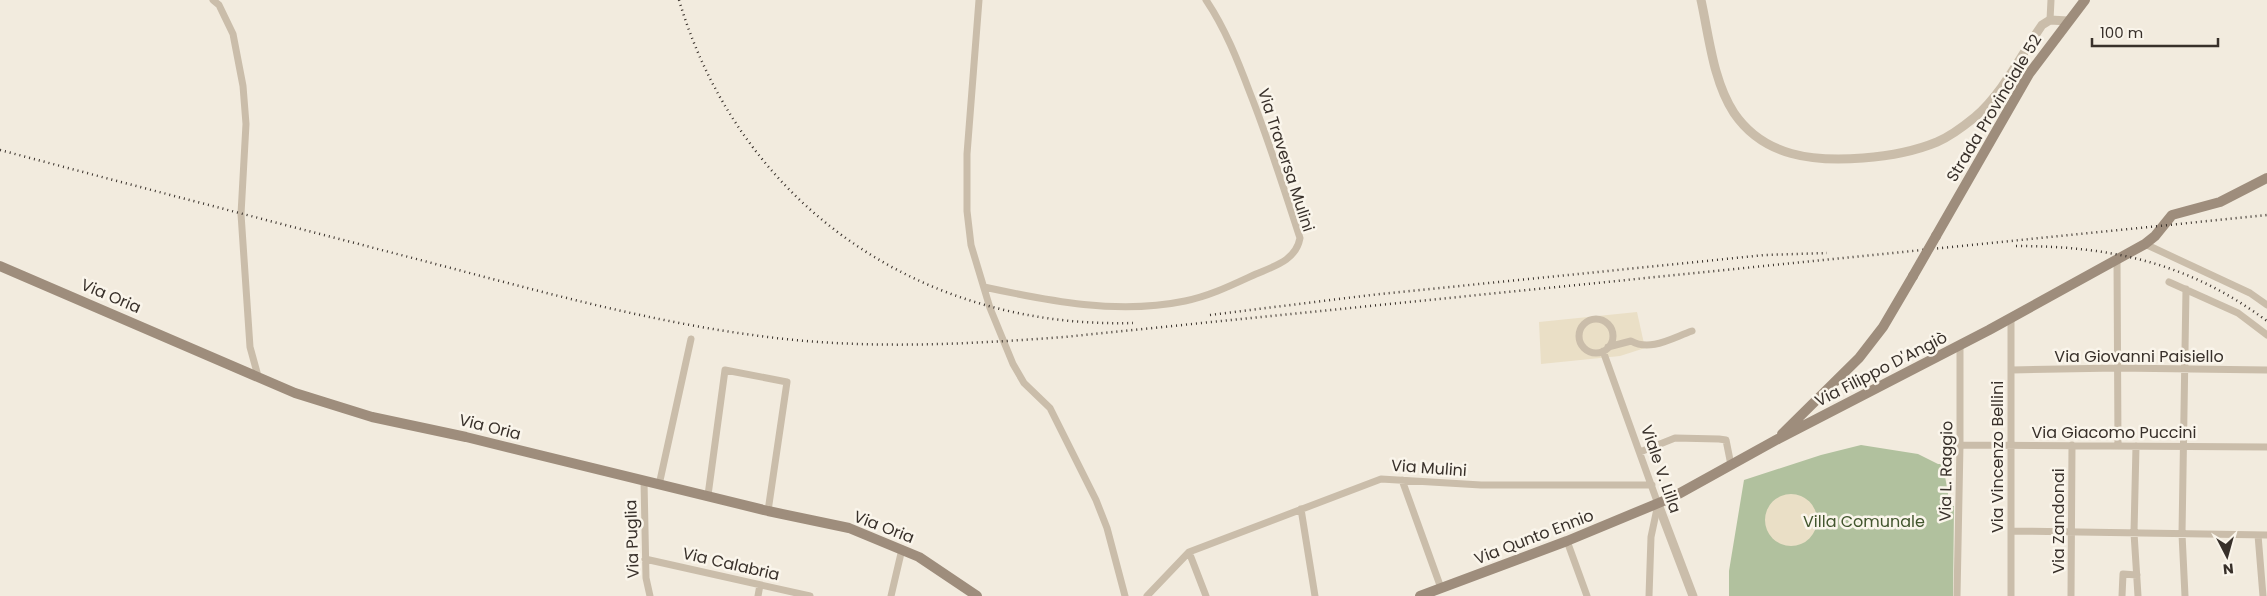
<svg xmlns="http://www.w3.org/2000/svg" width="2267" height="596" font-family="Poppins,sans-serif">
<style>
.green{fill:#b1c19e}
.plaza{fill:#eadfc6}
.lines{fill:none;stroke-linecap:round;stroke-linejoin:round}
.minor{stroke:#cabdaa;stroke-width:7}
.tertiary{stroke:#cabdaa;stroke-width:9}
.secondary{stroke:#9e8d7c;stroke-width:10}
.rail{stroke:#38302a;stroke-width:2.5;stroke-dasharray:1 4;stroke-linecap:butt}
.secondary-bridge{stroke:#9e8d7c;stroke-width:10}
.labels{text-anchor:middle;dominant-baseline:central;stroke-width:5;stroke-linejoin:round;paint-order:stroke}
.street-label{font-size:16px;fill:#38302a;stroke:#faf5eb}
.park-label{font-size:16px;fill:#42562e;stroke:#faf5eb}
</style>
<rect width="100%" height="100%" fill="#f2ebde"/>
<path class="green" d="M1861,445L1918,454L1938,464H1943L1950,506H1954L1953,596H1729V571L1744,480L1821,455Z"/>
<path class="plaza" d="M1637,312L1645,348L1620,356L1541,364L1539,322Z
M1765 520a26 26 0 1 1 52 0a26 26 0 1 1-52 0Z"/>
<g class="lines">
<path class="minor" d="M213,0L219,5L233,34L243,86L246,124L241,214L250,347L258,376
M979,0L967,154V211L971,245L990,308L1013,364L1024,383L1050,408L1096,500L1107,528L1125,596
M2050,20L2051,0
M2145,244L2250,293L2267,305
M2117,260L2118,446
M2169,282L2238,313L2267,335
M984,287C1049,301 1118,315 1185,301C1210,296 1232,285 1256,274C1275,266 1296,260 1300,238C1284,189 1269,141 1250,93C1238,61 1225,28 1206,0
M1579 336a17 17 0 1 1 34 0a17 17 0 1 1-34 0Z
M1608,347L1631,341C1650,352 1672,338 1692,331
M1603,351L1658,504L1651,537L1649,596
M2012,370L2117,368L2267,370
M1960,445L2267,447
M2136,446L2134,533L2138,596
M1640,452L1675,438L1719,439L1726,440L1731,465
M1402,480L1441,588
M644,481L646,578L650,596
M659,485L691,339
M708,495L725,370L787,382L768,511
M1301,509L1315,596
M2011,531L2267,535
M2258,535L2263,596
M1567,541L1587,596
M1189,552L1206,596
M645,559L810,596
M758,596L760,585
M891,596L902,549
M1147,596L1189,552L1381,479L1481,485H1652
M1957,596L1960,445V346
M2011,596V318
M2071,596L2072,445
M2122,596L2123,574L2137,575
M2185,596L2182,534L2186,289"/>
<path class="tertiary" d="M1701,0C1709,36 1713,81 1734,113C1764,157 1814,162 1863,158C1889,156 1913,152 1937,142C1951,136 1964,126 1975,117C2003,93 2021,55 2042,25L2050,20L2068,21
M1658,504L1693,596"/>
<path class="secondary" d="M1936,236L2029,74L2085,0
M0,266L295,393L372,417L466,437L768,511L849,528L919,557L977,596
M1782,434L1859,358L1883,327L1913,276
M1420,596L1567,541L1673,497L1778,439L1989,330L2145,244L2155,236L2172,215L2220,202L2267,178"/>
<path class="rail" d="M679,0C740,205 921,329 1133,323
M0,150C143,188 285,225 428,262C546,293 664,326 785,339C878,349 971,344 1064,337L2267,215
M2016,246C2112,246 2189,263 2267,321
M1210,315L1371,295L1765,255L1827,253"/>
<path class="secondary-bridge" d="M1913,276L1936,236"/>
</g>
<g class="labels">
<g class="street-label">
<text transform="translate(1994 108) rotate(-59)">Strada Provinciale 52</text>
<text transform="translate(1286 160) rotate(72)">Via Traversa Mulini</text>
<text transform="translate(111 296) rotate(23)">Via Oria</text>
<text x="2139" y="356">Via Giovanni Paisiello</text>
<text transform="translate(1881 369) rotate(-27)">Via Filippo D'Angiò</text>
<text transform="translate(490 427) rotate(14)">Via Oria</text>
<text x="2114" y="432">Via Giacomo Puccini</text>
<text transform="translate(1997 457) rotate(-90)">Via Vincenzo Bellini</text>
<text transform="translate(1429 468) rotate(4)">Via Mulini</text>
<text transform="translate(1661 469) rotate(71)">Viale V. Lilla</text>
<text transform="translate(1946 471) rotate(-89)">Via L. Raggio</text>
<text transform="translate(2058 521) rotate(-90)">Via Zandonai</text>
<text transform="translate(884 527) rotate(21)">Via Oria</text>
<text transform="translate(1534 537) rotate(-21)">Via Qunto Ennio</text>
<text transform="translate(632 539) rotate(-92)">Via Puglia</text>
<text transform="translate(731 564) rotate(13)">Via Calabria</text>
</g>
<g class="park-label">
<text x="1864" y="521">Villa Comunale</text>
</g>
</g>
<g transform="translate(2227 556) rotate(174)" stroke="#faf5eb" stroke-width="4" paint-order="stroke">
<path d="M0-4L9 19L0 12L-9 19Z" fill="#38302a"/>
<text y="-8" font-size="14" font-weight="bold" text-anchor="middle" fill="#38302a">N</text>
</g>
<path d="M2092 38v8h126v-8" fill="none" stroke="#38302a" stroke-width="2.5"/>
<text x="2100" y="38" font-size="15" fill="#38302a" stroke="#faf5eb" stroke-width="4" paint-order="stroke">100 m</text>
</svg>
